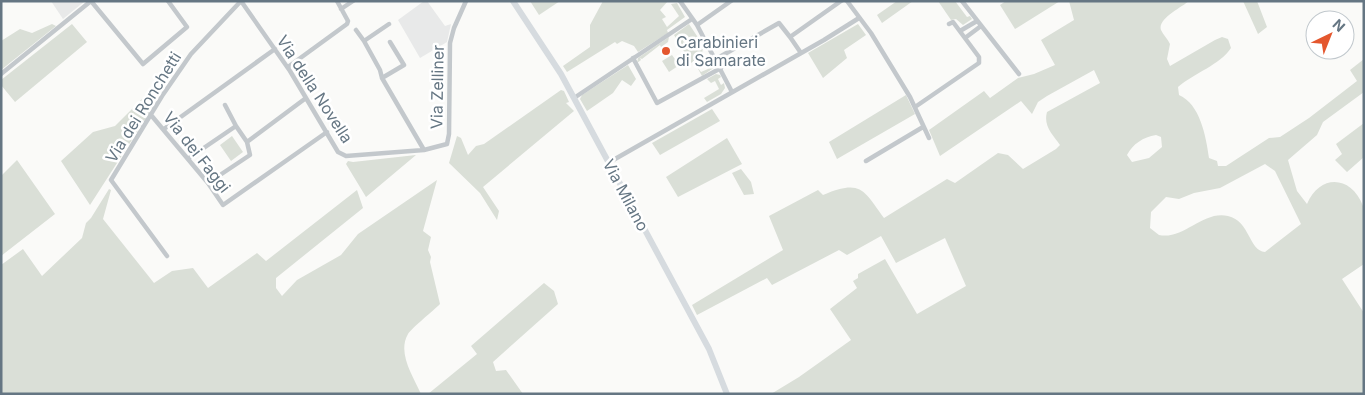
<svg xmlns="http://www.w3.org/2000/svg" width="1365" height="395" font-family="Inter,sans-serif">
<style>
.built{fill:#e8e9e9}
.green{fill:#dadfd7;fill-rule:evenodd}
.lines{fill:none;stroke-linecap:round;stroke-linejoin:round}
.street{stroke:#c3c8cc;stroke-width:4.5}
.secondary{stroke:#d6dbdf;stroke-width:6}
.poi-dot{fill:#e4572e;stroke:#fff;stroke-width:2}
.labels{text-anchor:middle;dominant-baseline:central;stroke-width:5;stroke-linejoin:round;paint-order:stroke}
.poi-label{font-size:16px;fill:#657683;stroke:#fff;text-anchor:start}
.street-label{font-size:16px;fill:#657683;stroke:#fff}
</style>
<rect width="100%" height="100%" fill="#fafaf8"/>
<path class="built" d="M51,1H85L63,19Z
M424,1H427L445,26L451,24L447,42L420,58L398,20Z"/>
<path class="green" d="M530,1H560L539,15Z
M603,1H668L660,10L666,17L662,19L667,27L679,16L671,4L677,3L685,17L667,30L668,33L638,52L634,46L622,41L617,44L615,42L567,72L563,66L590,47V25Z
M897,1H913L882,23L877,15Z
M938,1H955L967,17L970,16L972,19L963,25L956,19L951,20Z
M1006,1H1060L1015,29L1000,5Z
M1069,1H1189C1182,7 1157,19 1161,30C1163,35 1168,39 1170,44L1167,59L1170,66L1215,40L1222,37L1228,39L1231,48C1220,65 1194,73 1178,87L1179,95C1200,104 1206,136 1209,158L1217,161L1218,166H1226L1269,138L1280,137L1309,118L1357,81L1350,70L1364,59V92L1323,122L1317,135L1288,160L1297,191L1307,204C1320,174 1351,175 1363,206C1365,215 1364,252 1364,264L1342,279L1364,313V394H771L799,377L851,340L830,309L857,288L853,281L858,278V274L885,259L917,314L966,286L945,238L896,263L881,236L847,255L839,250L772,285L767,278L697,315L692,305L783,250L769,216L818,190L823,195C862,179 863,190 884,218L947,179L955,183L998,153L1008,155L1023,169L1056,149L1060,145C1053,135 1043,126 1047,112L1100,83L1094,70L1047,96L1038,102L1032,114L1021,101L940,156L929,130L984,91L990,98L1018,78L1034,74L1055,65L1041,40L1074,20ZM1156,135L1161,137L1162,147L1149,158L1132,162L1127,155C1133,144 1143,137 1156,135ZM1265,164L1275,171L1301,224L1265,252C1249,251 1250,221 1228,216C1203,210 1184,240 1159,235L1150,228L1151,212L1166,197L1179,199L1194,193L1220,188Z
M1243,1H1257L1267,27L1258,34Z
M52,24L56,26L1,70V41L20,29L32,33Z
M72,24L87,42L15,102L1,85V80Z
M689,24L705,48L702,51L707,59L709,57L715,67L702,76L697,67L701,72L708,69L701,56L691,63L674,35Z
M858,24L866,35L844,50L847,58L823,78L808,53Z
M669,37L668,42L661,47L660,45L642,59L640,58L641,60L637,63L638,58Z
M672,55L677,62L682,59L684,62L669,72L662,61Z
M628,65L636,79L631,86L622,80L613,93L587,111L580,99L582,95Z
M716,74L720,75L721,77L718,79L721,85L724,83L725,88L721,94L707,102L704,98L719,89L715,81L711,83L707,79Z
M561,90L564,91L569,102L566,103L574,111L483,187L499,211L497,220L480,193L449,163L457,136L461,138L468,155L476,146L484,144Z
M906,95L915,114L837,159L829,142Z
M143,98L153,107L90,205L61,161L93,132L115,126Z
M712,109L720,121L660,155L652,143Z
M1364,123V157L1347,172L1335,160L1342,154L1336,144Z
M232,136L243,152L231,161L220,145Z
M727,138L742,164L678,197L666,177Z
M416,155L366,197L346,164L348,161L353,162Z
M17,160L55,214L1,256V176Z
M741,169L751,182L754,194L744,195L732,173Z
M437,180L423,231L431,237L428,250L431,257L430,262L440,304C433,311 413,327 408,334C397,353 413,376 421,394H1V265L23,249L42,276L82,238L86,223L91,218L109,189L111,190L103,219L154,283L172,271L193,268L208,288L257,253L266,261L357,190L363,208L276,278V288L282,296L297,280L341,255L358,234Z
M544,283L554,291L558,304L493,362L496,371L506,370L523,394H428L477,354L471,346Z"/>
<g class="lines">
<path class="street" d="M91,1L143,64L187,27L168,1
M680,1L697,25L732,92
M847,1L871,33L910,97L929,138
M962,1L1019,74
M341,9L353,1
M697,25L731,1
M356,30L364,41L389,24
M960,31L977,21
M790,37L801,53
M965,38L981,26
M364,41L380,70L382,78L424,150
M633,58L657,103L721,68
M716,59L779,23L790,37L841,1
M288,67L347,24L348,21L337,1
M1,74L91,1
M382,78L404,65L390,42
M574,98L692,19
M225,105L236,126
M915,107L979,63V57L953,22L949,24
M151,115L208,183L223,205L327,132
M164,129L275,49
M247,142L306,98
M189,158L236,126L247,142L250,155L208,183
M866,161L923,127
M608,163L824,40L859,18
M167,256L111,180L162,96L191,54L241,1L290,71L338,152L346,156L424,150L447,144L449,134L450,43L454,28L466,1"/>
<path class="secondary" d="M513,1L561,74L709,349L727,394"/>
</g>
<circle class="poi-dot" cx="666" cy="51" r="5"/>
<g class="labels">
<g class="poi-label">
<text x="676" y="42">Carabinieri<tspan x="676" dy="18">di Samarate</tspan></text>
</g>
<g class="street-label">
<text transform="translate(437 87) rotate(-89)">Via Zelliner</text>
<text transform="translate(315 89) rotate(57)">Via della Novella</text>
<text transform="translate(143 107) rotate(-58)">Via dei Ronchetti</text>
<text transform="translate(197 152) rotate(52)">Via dei Faggi</text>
<text transform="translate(626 195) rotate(62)">Via Milano</text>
</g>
</g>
<rect width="1365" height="395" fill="none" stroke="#657683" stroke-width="5"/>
<g transform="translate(1330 35) rotate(43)"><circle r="24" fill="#ffffff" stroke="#c1c8cd"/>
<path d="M0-4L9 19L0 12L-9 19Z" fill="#e4572e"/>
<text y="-8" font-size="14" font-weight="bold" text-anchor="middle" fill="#657683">N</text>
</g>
</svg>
